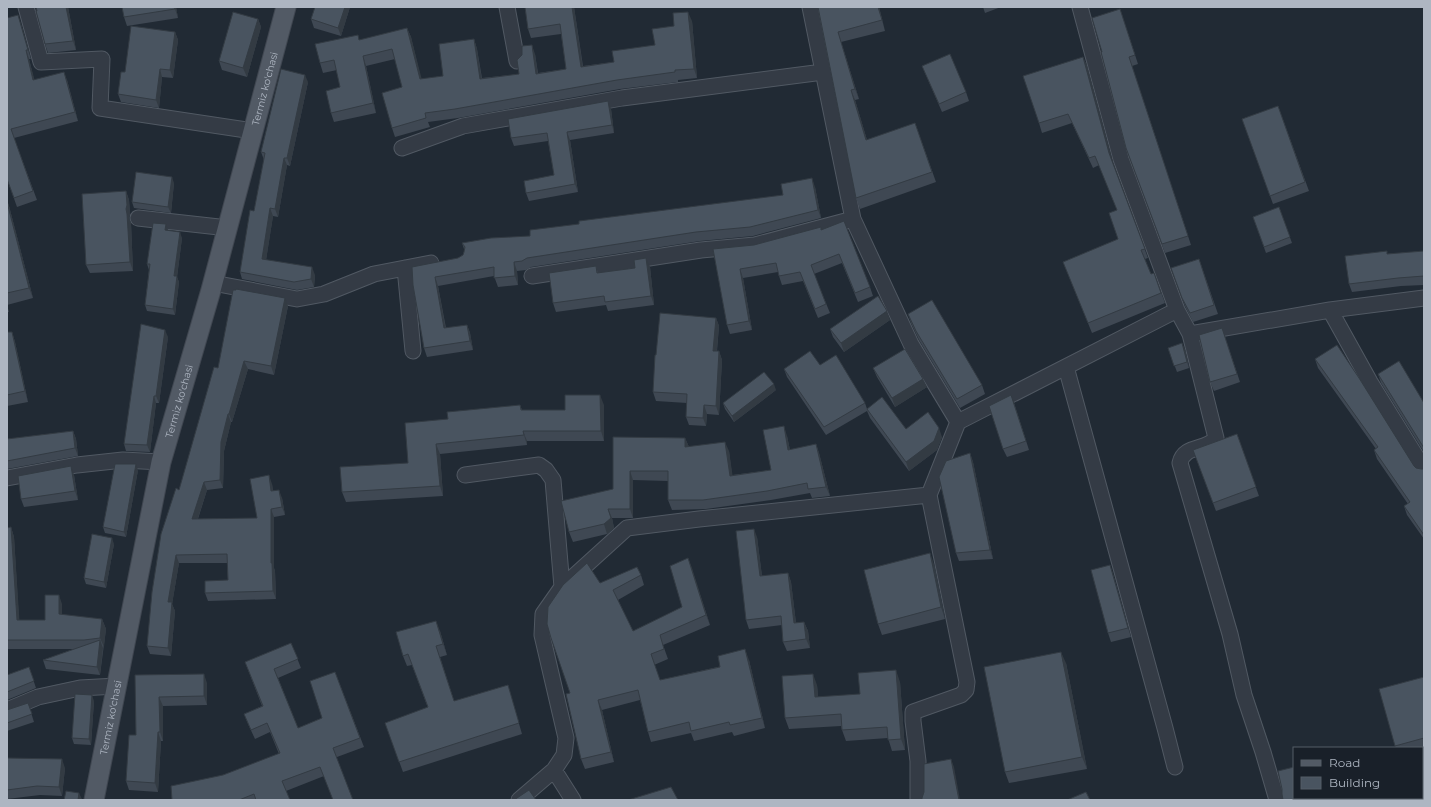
<svg xmlns="http://www.w3.org/2000/svg" width="1431" height="807" font-family="Montserrat,sans-serif">
<style>
.lines{fill:none;stroke-linecap:round;stroke-linejoin:round}
.minor-casing{stroke:#515963;stroke-width:17}
.major-casing{stroke:#404751;stroke-width:21}
.minor{stroke:#343b45;stroke-width:15}
.major{stroke:#525a65;stroke-width:19}
.wall{fill:#3f4853}
.shaded-wall{fill:#333b43}
.building{fill:#495460;stroke:#333b43}
.labels{text-anchor:middle;dominant-baseline:central;stroke-width:3.5;stroke-linejoin:round;paint-order:stroke}
.street-label{font-size:10px;fill:#aeb6c2;stroke:#192029}
</style>
<rect width="100%" height="100%" fill="#212a34"/>
<g class="lines">
<g class="minor-casing">
<path id="minor" d="M26,7L41,62L102,59L100,108L253,131
M507,7L517,61
M1080,7L1121,159L1177,310L1190,334L1330,310
M402,148L463,126L622,98L823,72
M138,218L228,228
M853,219L911,344L958,422L1177,310
M405,268L413,351
M532,276L701,250L755,245L853,219L810,7
M213,283L297,299L324,294L374,274L431,263
M1424,298L1330,310L1370,382L1424,469
M1190,334L1216,438C1207,451 1184,444 1180,463L1230,634L1244,695L1263,752L1277,800
M1066,367L1165,728L1175,767
M465,475L539,465L546,470L553,480L562,587L543,614L542,635L566,738L564,755L554,770L519,800
M7,478L77,465L123,460L161,462
M573,577L627,528L699,519L929,495
M7,710L38,697L80,688L117,686
M554,770L573,800
M918,800V761L913,721V712L961,695L966,690L967,682L929,495L958,422"/>
</g>
<g class="major-casing">
<g id="major">
<path id="s1" d="M94,800L161,462L211,290L286,7"/>
</g>
</g>
<use href="#minor" class="minor"/>
<use href="#major" class="major"/>
</g>
<path class="wall" d="M36,7H68L76,50L48,53L45,44Z
M122,7H176L178,18L127,26L124,17Z
M350,7L341,36L314,28L311,19Z
M525,7H574L583,66L614,62L655,45L674,26L692,21L697,78L678,80V82L620,89L458,118L428,122L430,127L395,137L392,128L402,87L395,59L366,66L376,113L334,122L331,113L340,87L337,70L323,73L320,63L360,40L407,28L411,37L421,79L443,76L474,39L477,49L482,78L519,74L535,54L538,73L566,69L561,34L531,38L528,29Z
M818,7H879L885,31L841,42L859,99L855,100L867,140L915,123L936,182L860,209L856,198Z
M983,7H1001L985,13Z
M1120,9L1138,64L1132,66L1191,245L1165,253L1126,148L1102,52Z
M258,19L261,27L247,77L222,70L219,61Z
M21,24L31,59H29L34,80H67L78,121L14,138L37,200L17,207L7,179Z
M175,32L178,40L173,78L162,77L159,108L121,102L118,94L125,72Z
M1083,57L1087,66L1112,161L1148,258L1145,259L1151,274L1154,273L1165,303L1092,333L1063,262L1118,239L1117,210L1099,165L1093,168L1072,123L1042,133L1039,123Z
M922,66L966,92L969,101L942,112Z
M308,82L290,166L287,165L278,217L273,216L266,260L315,275L314,287L297,290L242,279L240,272L254,211L264,160L261,152Z
M1278,106L1309,191L1273,204L1242,119Z
M611,109L614,133L570,140L578,192L529,201L526,193L554,175L548,141L514,146L511,138Z
M174,183L171,213L134,208L132,202Z
M815,187L821,218L753,236L700,241L531,267L526,270L517,271L518,285L498,287L494,276L438,286L446,328L467,325L470,333L473,350L427,357L424,348L413,285L463,255L464,252V249L462,243L530,236L579,224L783,195Z
M126,191L129,200L130,214L129,217L131,223L133,271L90,273L86,265Z
M7,200L9,206L33,298L7,305L9,312H7Z
M1279,207L1292,243L1266,253L1253,217Z
M168,230L182,238L177,277L179,282L175,315L147,311L145,305L149,270L147,264Z
M822,230L870,287L873,296L858,302L842,263L814,274L830,313L818,318L803,281L782,285L779,276L778,272L743,278L752,330L730,334L727,325L713,249L754,245Z
M1424,251V285L1401,286L1352,292L1349,284L1388,254Z
M1199,259L1218,314L1193,322L1185,306L1171,268Z
M596,266L598,273L650,267L654,305L608,311L606,305L556,312L553,303Z
M288,306L274,375L248,369L232,422H231L224,451L223,488L207,490L198,519L257,518L272,484L273,491L282,498L285,515L274,517V568L275,571L276,599L208,601L205,593L228,580L227,563H179L172,604L175,611L171,656L150,654L147,646L179,490L218,368Z
M908,314L982,385L985,394L960,408L919,340L911,323Z
M716,318L719,326L717,351H719L722,360L719,415L707,414L706,426L689,425L686,417L687,403L656,401L653,392L656,355Z
M890,320L844,352L833,337L830,329Z
M7,332H12L15,342L28,402L7,406Z
M168,337L159,403H156L150,452L126,451L124,444Z
M1225,337L1240,382L1214,391L1210,382Z
M1168,348L1185,349L1189,368L1177,372Z
M1315,359L1414,466L1416,468L1421,469H1424V539L1407,515L1404,506L1408,504L1377,459L1374,450L1376,449L1318,368Z
M820,365L865,403L867,409L906,429L942,437L937,450L909,471L870,418L867,411L826,435L787,377L784,369Z
M873,368L927,387L895,407L877,377Z
M1378,374L1424,403V452L1381,383Z
M776,390L734,422L725,409L723,403Z
M1014,403L1029,450L1007,457L1003,449Z
M520,405L522,410H565L604,405V441H527V445L440,454L443,496L346,502L342,492L408,463L448,419Z
M73,431L76,439L78,456L7,469V439Z
M1237,434L1259,496L1216,511L1193,450Z
M787,436L790,450L816,444L819,453L830,496L812,498L810,493L771,500L706,509L672,510L668,500V481L633,480V518H612L614,528L607,534L573,542L569,532L613,489V437L685,438L689,447L729,451L732,475L771,470Z
M970,453L973,462L993,559L959,561L956,553Z
M138,470L126,537L105,533L103,527Z
M74,475L78,500L24,507L21,499Z
M11,527L14,537L19,620H45L62,604V615L102,619L106,629L100,675L46,669L43,660L74,649H7V528Z
M757,537L762,576L788,573L791,582L796,623L804,622L808,631L810,648L787,651L783,642L782,625L749,629L746,620Z
M114,544L106,588L86,584L84,578Z
M688,558L710,625L663,645L668,659L654,665L660,680L749,660L765,728L734,736L732,732L694,741L691,733L651,742L648,732L640,700L602,710L614,762L585,769L581,759L570,693L600,583L641,575L644,585L618,600L633,631L682,607Z
M934,564L945,619L882,635L878,624Z
M1110,565L1113,574L1131,637L1111,642L1108,633Z
M440,631L447,655L440,657L454,701L508,685L511,696L522,734L403,772L385,723L428,708L412,665L407,666L403,656Z
M291,643L301,668L278,678L298,728L322,718L335,672L364,747L337,757L324,776L286,791L290,800H172L223,775L279,754L270,732L255,739L248,724L244,714L262,706L245,662Z
M1066,663L1087,769L1009,783L1005,772Z
M29,667L36,688L7,700V675Z
M135,675L207,683V705L163,706V741H161L158,792L129,790L126,781L136,735Z
M1424,677V750L1422,751V748H1396L1379,689Z
M900,682L905,750L892,751L888,738L846,741L842,730L841,726L789,729L785,718L817,685L818,697L860,694Z
M94,701L91,745L74,744L72,738Z
M28,703L34,722L7,731V710Z
M7,758L65,768L62,796L40,795L7,799Z"/>
<path class="shaded-wall" d="M66,7H68L76,50L73,41Z
M174,7H176L178,18L175,9Z
M345,7H350L341,36L338,28Z
M572,7H574L584,76L581,67Z
M878,7H879L885,31L882,20Z
M688,12L692,21L697,78L694,69Z
M18,15L21,24L31,59L28,50Z
M258,19L261,27L247,77L243,68Z
M407,28L411,37L424,88L420,79Z
M175,32L178,40L173,78L170,70Z
M838,32L841,42L859,99L855,89Z
M474,39L477,49L483,88L480,79Z
M532,45L535,54L539,83L536,74Z
M26,50L29,59L37,89L33,80Z
M363,56L366,66L376,113L373,103Z
M1083,57L1087,66L1113,162L1109,153Z
M160,69L162,77L159,108L156,100Z
M64,72L67,80L78,121L75,112Z
M305,75L308,82L290,166L287,158Z
M851,90L855,100L870,150L866,140Z
M608,101L611,109L614,133L612,125Z
M567,132L570,140L578,192L575,184Z
M284,158L287,165L278,217L275,209Z
M172,177L174,183L171,213L168,207Z
M812,178L815,187L821,218L818,210Z
M126,191L129,200L130,214L129,217L131,223L133,271L130,262L126,209Z
M7,200L9,206L33,298L29,288Z
M270,208L273,216L265,267L262,259Z
M166,224L168,230H165Z
M180,232L182,238L177,277L179,282L175,315L173,309L174,276Z
M646,258L650,267L654,305L651,296Z
M514,262L517,271L518,285L515,276Z
M312,267L315,275L314,287L311,279Z
M740,269L743,278L752,330L749,321Z
M435,277L438,286L447,337L444,328Z
M285,298L288,306L274,375L271,366Z
M887,311L890,320L844,352L841,343Z
M716,318L719,326L716,359L713,351Z
M467,325L470,333L473,350L470,341Z
M165,330L168,337L159,403L156,396Z
M12,332L15,342L28,402L25,391Z
M1182,343L1185,349L1189,368L1187,362Z
M719,351L722,360L719,415L716,406Z
M244,361L248,369L232,422L229,414Z
M923,379L927,387L895,407L892,398Z
M774,384L776,390L734,422L732,416Z
M600,395L604,405V441L601,431Z
M154,396L156,403L150,452L147,445Z
M704,405L707,414L706,426L703,418Z
M228,414L231,422L224,451L223,488L220,480L221,442Z
M784,426L787,436L792,460L788,450Z
M939,428L942,437L937,450L909,471L906,462Z
M73,431L76,439L78,456L75,448Z
M523,431L527,441V445L524,435Z
M685,438L689,447H685Z
M725,442L729,451L734,485L730,476Z
M436,444L440,454L443,496L440,486Z
M816,444L819,453L830,496L826,487Z
M970,453L973,462L993,559L990,550Z
M136,464L138,470L126,537L124,532Z
M71,466L74,475L78,500L75,491Z
M630,471L633,480V518L630,509Z
M269,475L272,484L274,499L271,491Z
M204,482L207,490L195,527L192,519Z
M279,490L282,498L285,515L282,507Z
M271,509L274,517V568L275,571L276,599L273,591L271,563Z
M608,509L612,518L614,528L607,534L604,524Z
M11,527L14,537L20,629L17,620Z
M754,529L757,537L763,585L760,576Z
M112,538L114,544L106,588L104,582Z
M930,553L934,564L945,619L941,607Z
M176,555L179,563L172,604L175,611L171,656L168,648V602Z
M688,558L692,568L710,625L706,615Z
M1110,565L1113,574L1131,637L1128,628Z
M788,573L791,582L797,632L794,623Z
M59,595L62,604V624L59,614Z
M102,619L106,629L104,647L100,638Z
M436,621L440,631L447,655L443,644Z
M804,622L808,631L810,648L806,639Z
M100,640L103,648L100,675L97,667Z
M745,649L749,660L765,728L762,718Z
M1061,652L1066,663L1087,769L1082,757Z
M896,670L900,682L905,750L901,739Z
M204,674L207,683V705L204,696Z
M813,674L817,685L819,709L815,697Z
M92,695L94,701L91,745L89,739Z
M159,697L163,706V741L160,732Z
M598,700L602,710L614,762L611,752Z
M158,732L161,741L158,792L155,783Z
M62,759L65,768L62,796L59,787Z
M951,759L954,767L960,800H959Z
M79,793L82,799V800H78Z"/>
<path class="building" d="M36,7H66L73,41L45,44L36,11H37Z
M122,7H174L175,9L124,17Z
M315,7H345L338,28L311,19Z
M525,7H572L581,67L614,62L612,51L655,45L652,29L674,26L673,13L688,12L694,69L675,70V72L617,80L455,109L425,113L426,118L392,128L382,93L402,87L392,49L363,56L373,103L331,113L326,91L340,87L334,60L320,63L315,44L358,35L359,40L407,28L420,79L443,76L439,44L474,39L480,79L519,74L517,60L522,55V46L532,45L536,74L566,69L560,24L528,29Z
M818,7H878L882,20L838,32L855,89L851,90L866,140L915,123L932,172L856,198Z
M1120,9L1135,55L1129,57L1188,236L1162,244L1126,148L1101,52H1102L1092,18Z
M233,12L258,19L243,68L219,61Z
M18,15L28,50H26L33,80L64,72L75,112L11,129L33,191L14,198L7,179V18Z
M131,26L175,32L170,70L160,69L156,100L118,94L121,72H125Z
M950,54L966,92L939,104L922,66Z
M1083,57L1109,153L1145,249L1141,250L1151,274L1154,273L1161,293L1088,323L1063,262L1118,239L1109,213L1117,210L1095,156L1089,158L1068,114L1039,123L1023,76Z
M281,69L305,75L287,158H284L275,209L270,208L262,259L312,267L311,279L294,282L240,272L250,210L254,211L265,153L261,152Z
M608,101L612,125L567,132L575,184L526,193L524,181L554,175L547,133L511,138L508,119Z
M1278,106L1305,182L1270,196L1242,119Z
M136,172L172,177L168,207L132,202Z
M812,178L818,210L750,227L696,232L527,258L522,261L514,262L515,276L494,278V267L435,277L444,328L467,325L470,341L424,348L413,285L412,267L458,258L463,255L464,252L465,247L462,243L491,238L530,236V230L579,224V221L783,195L781,184Z
M126,191L127,205L126,209L127,214L130,262L86,265L82,194Z
M7,202L29,288L7,293Z
M1279,207L1290,237L1264,247L1253,217Z
M844,221L870,287L855,293L839,254L811,265L826,304L815,309L800,272L779,276L776,263L740,269L749,321L727,325L713,249L754,245L821,227V230Z
M153,223L166,224L165,230L180,232L174,276H177L173,309L145,305L150,264H147Z
M1387,251V254L1424,251V276L1398,278L1349,284L1345,256Z
M646,258L651,296L605,302L604,296L553,303L549,273L596,266L597,273L635,268L634,260Z
M1199,259L1214,305L1190,313L1182,298L1171,268Z
M236,289L285,298L271,366L244,361L229,414H228L221,442L220,480L204,482L192,519L257,518L250,479L269,475L271,491L279,490L282,507L271,509V563H272L273,591L205,593V581L228,580L227,554L176,555L168,602H172L168,648L147,646L152,592L161,534L176,488L179,490L214,367L218,368L233,290H236Z
M878,296L887,311L841,343L830,329Z
M932,300L982,385L957,399L916,331L908,314Z
M660,313L716,318L713,351H719L716,406L704,405L703,418L686,417L687,394L653,392L655,355H656Z
M141,324L165,330L156,396H154L147,445L124,444Z
M1222,328L1237,374L1210,382L1199,335Z
M7,332H12L25,391L7,395Z
M1182,343L1187,362L1174,366L1168,348Z
M1337,345L1359,378L1414,466L1416,468L1421,469H1424V535L1404,506L1410,502L1374,450L1378,447L1315,359Z
M905,349L923,379L892,398L873,368Z
M810,351L820,365L836,355L865,403L824,427L784,369Z
M1399,361L1424,403V448L1378,374Z
M764,372L774,384L732,416L723,403Z
M565,395H600L601,431H523L524,435L436,444L440,486L342,492L340,467L408,463L405,423L448,419L447,412L520,405L521,410H565Z
M1011,395L1026,441L1003,449L989,406Z
M882,397L906,429L928,412L939,428L934,441L906,462L867,409Z
M784,426L788,450L816,444L826,487L808,489L807,483L767,491L703,500H668V471H630V509H608L611,518L604,524L569,532L561,501L613,489V437L685,438V447L725,442L730,476L771,470L763,430Z
M73,431L75,448L7,461V439Z
M1237,434L1256,487L1213,503L1193,450Z
M970,453L990,550L956,553L939,477L946,461Z
M115,464H136L124,532L103,527Z
M71,466L75,491L21,499L18,476Z
M11,527L17,620H45V595H59V614L102,619L100,638L84,640H7V528Z
M754,529L760,576L788,573L794,623L804,622L806,639L783,642L781,616L746,620L736,531Z
M92,534L112,538L104,582L84,578Z
M930,553L941,607L878,624L864,570Z
M688,558L706,615L660,635L664,649L651,654L660,680L720,667L718,656L745,649L762,718L730,725L729,722L691,731L689,722L648,732L638,690L598,700L611,752L581,759L566,694L570,693L551,638L547,624L548,607L563,585L587,563L600,583L637,567L641,575L613,590L633,631L682,607L670,566Z
M1110,565L1128,628L1108,633L1091,570Z
M436,621L443,644L436,646L454,701L508,685L519,723L399,762L385,723L428,707L408,654L403,656L396,632Z
M100,640L97,667L43,660Z
M291,643L298,659L274,669L298,728L322,718L310,681L335,672L360,738L333,748L353,800H333L320,767L282,781L290,800H256L254,794L239,800H172L171,786L223,775L280,753L267,723L251,730L244,714L263,706L245,662Z
M1061,652L1082,757L1005,772L984,667Z
M29,667L34,681L7,692V675Z
M896,670L901,739L888,740L887,727L842,730L841,714L785,718L782,676L813,674L815,697L860,694L858,673Z
M204,674V696L159,697L160,732H158L155,783L126,781L129,735H136L135,675Z
M1424,677V738L1395,746L1379,689Z
M75,694L92,695L89,739L72,738Z
M28,703L32,714L7,723V710Z
M7,758L62,759L59,787L37,786L7,790Z
M951,759L959,800H922V798L924,792V764Z
M1294,767V798H1321L1322,800H1283L1282,794V789L1278,771Z
M671,787L678,800H628Z
M529,790L536,800H514Z
M66,791L79,793L78,800H64Z
M1086,792L1090,800H1067Z"/>
<g class="labels">
<g class="street-label">
<text stroke="none"><textPath href="#s1" startOffset="732">Termiz ko'chasi</textPath></text>
<text stroke="none"><textPath href="#s1" startOffset="408">Termiz ko'chasi</textPath></text>
<text stroke="none"><textPath href="#s1" startOffset="84">Termiz ko'chasi</textPath></text>
</g>
</g>
<rect width="1431" height="807" fill="none" stroke="#aeb6c2" stroke-width="16"/>
<rect x="1293" y="747" width="130" height="52" fill="#192029" stroke="#555c66"/>
<rect x="1301" y="760" width="20" height="6" fill="#525a65" stroke="#555c66"/>
<text x="1329" y="767" font-size="12" fill="#aeb6c2">Road</text>
<rect x="1301" y="777" width="20" height="12" fill="#495460" stroke="#555c66"/>
<text x="1329" y="787" font-size="12" fill="#aeb6c2">Building</text>
</svg>
